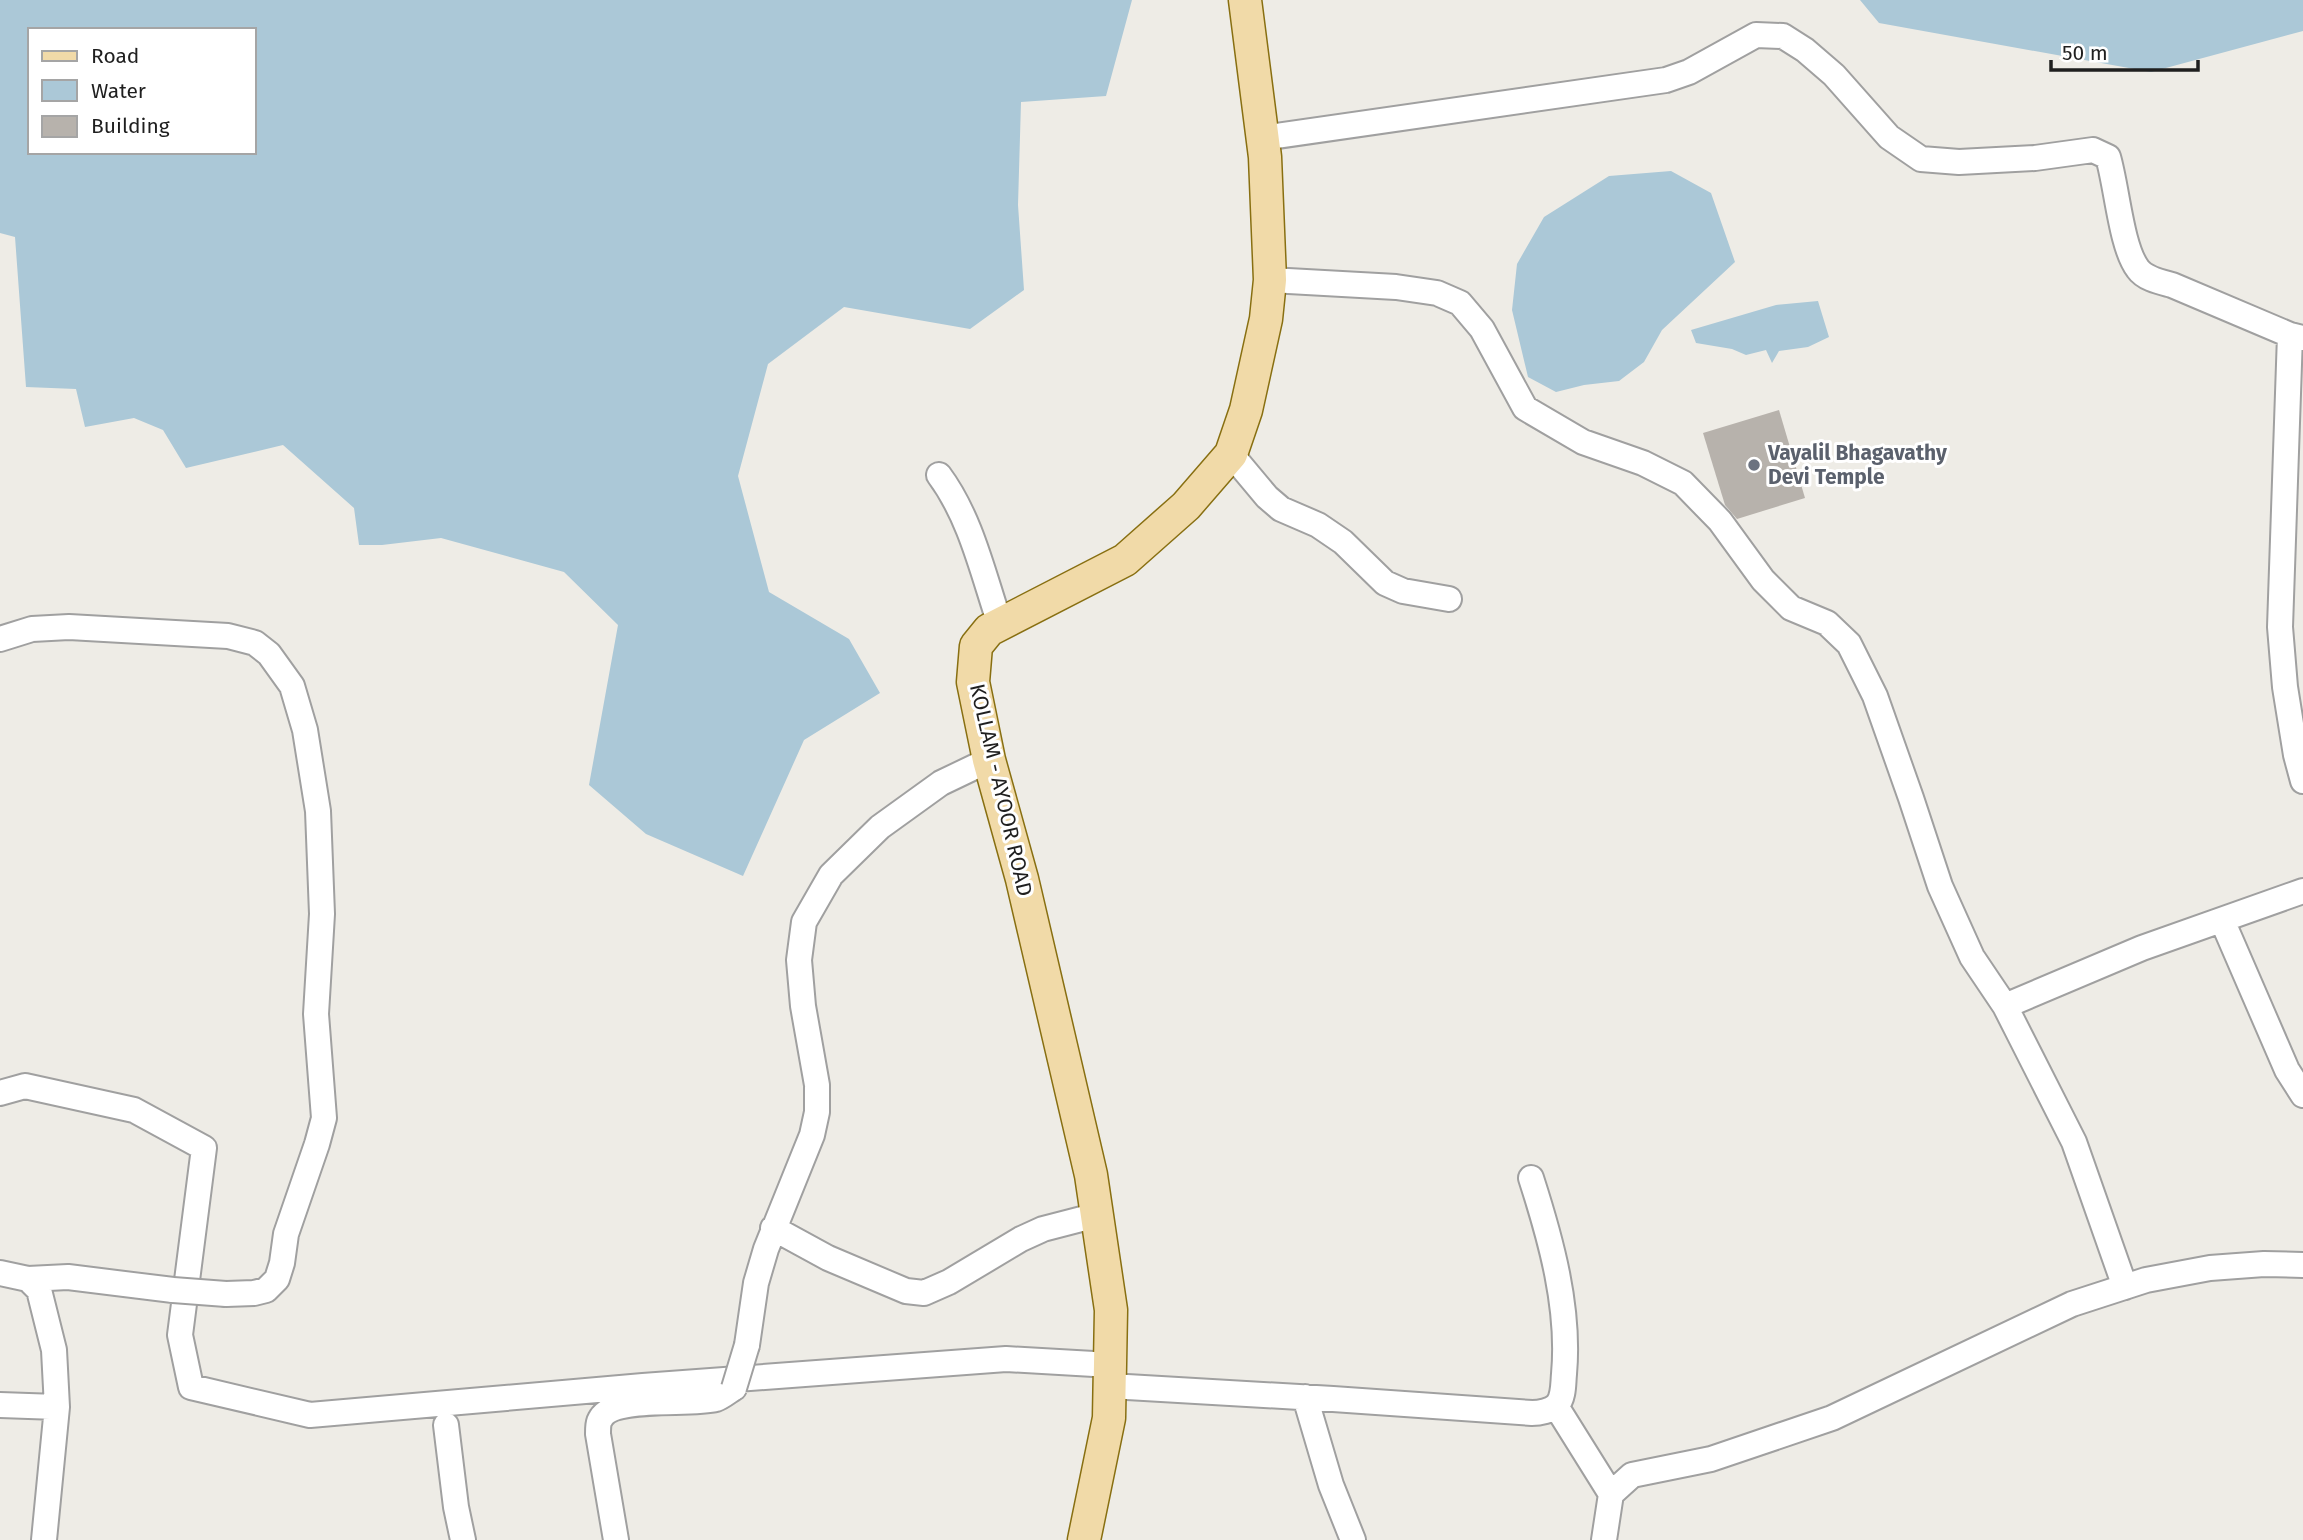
<svg xmlns="http://www.w3.org/2000/svg" width="2303" height="1540" font-family="'Fira Sans',sans-serif">
<style>
.water{fill:#abc8d7;fill-rule:evenodd}
.building{fill:#b7b2ac}
.lines{fill:none;stroke-linecap:round;stroke-linejoin:round}
.minor-casing{stroke:#a0a0a0;stroke-width:28}
.major-casing{stroke:#886f11;stroke-width:35}
.minor{stroke:#fff;stroke-width:24}
.major{stroke:#f1daa8;stroke-width:32}
.minor-bridge-casing{stroke:#a0a0a0;stroke-width:28;stroke-linecap:butt}
.minor-bridge{stroke:#fff;stroke-width:24}
.worship-dot{fill:#6b7280;stroke:#fff;stroke-width:2.5}
.labels{text-anchor:middle;dominant-baseline:central;stroke-width:6;stroke-linejoin:round;paint-order:stroke}
.worship-label{font-size:21px;font-weight:bold;fill:#5b616d;stroke:#fff;text-anchor:start}
.street-label{font-size:21px;fill:#1f1f1f;stroke:#fff}
</style>
<rect width="100%" height="100%" fill="#eeece6"/>
<path class="water" d="M0,0H1132L1106,96L1021,102L1018,205L1024,290L970,329L844,307L768,364L738,476L769,592L849,639L880,693L804,740L743,876L646,834L589,785L618,625L564,572L441,538L382,545H359L354,508L283,445L186,468L163,430L134,418L85,427L76,389L26,387L15,237L0,233ZM30,30H254V152H30Z
M1860,0H2303V31L2151,72L1879,23Z
M1671,171L1711,193L1735,262L1662,330L1644,362L1619,381L1584,385L1556,392L1528,377L1512,310L1517,264L1544,217L1609,176Z
M1818,301L1829,337L1808,347L1779,351L1772,363L1766,350L1746,355L1732,349L1696,343L1691,330L1776,305Z"/>
<path class="building" d="M1779,410L1805,498L1737,519L1725,505L1703,433Z"/>
<g class="lines">
<g class="minor-casing">
<path id="minor" d="M1263,138L1666,80L1689,72L1756,35L1783,36L1805,50L1834,75L1889,137L1921,159L1959,162L2035,158L2093,150L2108,157C2117,187 2121,247 2138,269C2145,279 2161,282 2172,285L2290,335L2303,338
M1270,280L1396,287L1437,293L1460,303L1482,329L1525,408L1583,442L1643,463L1683,483L1720,521L1763,580L1791,608L1827,623L1849,644L1875,696L1911,798L1940,886L1972,957L2005,1006L2074,1142L2125,1287
M2290,335L2280,627L2285,687L2296,755L2303,781
M1231,454L1267,497L1281,509L1318,525L1343,542L1385,583L1403,591L1449,599
M939,475C971,518 983,574 1000,624
M0,639L32,629L69,627L228,636L255,643L269,654L292,686L305,730L318,811L322,914L316,1014L324,1118L317,1144L286,1234L282,1263L277,1279L266,1290L254,1293L226,1294
M2222,920L2287,1070L2303,1095
M2005,1006L2142,948L2303,891
M0,1093L25,1086L134,1110L204,1148L180,1335L191,1387L310,1415L643,1386L1006,1359L1111,1365
M773,1228L828,1258L906,1291L924,1293L949,1282L1021,1239L1043,1229L1097,1215
M0,1273L28,1279L39,1290L54,1350L57,1407L44,1540
M28,1279L68,1277L173,1290
M747,1345L756,1283L766,1249L812,1135L817,1112V1085L803,1006L799,960L804,922L831,875L880,827L941,783L989,760
M1110,1386L1333,1399L1532,1413C1539,1413 1551,1411 1557,1405C1564,1397 1563,1384 1564,1374C1570,1308 1551,1240 1531,1178
M1305,1397L1331,1485L1353,1540
M0,1405L57,1407
M1556,1406L1611,1494
M446,1425L456,1507L463,1540
M616,1540L598,1434C598,1428 598,1422 601,1418C614,1395 690,1406 716,1399C722,1397 729,1391 734,1388
M1604,1540L1611,1494L1632,1475L1711,1459L1832,1418L2072,1304L2146,1280L2210,1268L2264,1264L2303,1265"/>
</g>
<g class="major-casing">
<path id="major" d="M1084,1540L1109,1418L1111,1310L1091,1175L1022,879L989,760L973,682L976,646L989,630L1125,560L1186,506L1231,454L1246,410L1266,319L1270,280L1265,157L1245,0"/>
</g>
<use href="#minor" class="minor"/>
<use href="#major" class="major"/>
<g class="minor-bridge-casing">
<path id="minor-bridge" d="M173,1290L226,1294
M734,1388L747,1345"/>
</g>
<use href="#minor-bridge" class="minor-bridge"/>
</g>
<circle class="worship-dot" cx="1754" cy="465" r="7"/>
<g class="labels">
<g class="worship-label">
<text x="1768" y="453">Vayalil Bhagavathy<tspan x="1768" dy="24">Devi Temple</tspan></text>
</g>
<g class="street-label">
<text transform="translate(1001 790) rotate(77)">KOLLAM - AYOOR ROAD</text>
</g>
</g>
<rect x="28" y="28" width="228" height="126" fill="#ffffff" stroke="#a5a5a5" stroke-width="2"/>
<rect x="42" y="51" width="35" height="10" fill="#f1daa8" stroke="#a5a5a5" stroke-width="2"/>
<text x="91" y="63" font-size="21" fill="#1f1f1f">Road</text>
<rect x="42" y="80" width="35" height="21" fill="#abc8d7" stroke="#a5a5a5" stroke-width="2"/>
<text x="91" y="98" font-size="21" fill="#1f1f1f">Water</text>
<rect x="42" y="116" width="35" height="21" fill="#b7b2ac" stroke="#a5a5a5" stroke-width="2"/>
<text x="91" y="133" font-size="21" fill="#1f1f1f">Building</text>
<path d="M2051 60v10h147v-10" fill="none" stroke="#1f1f1f" stroke-width="3.5"/>
<text x="2062" y="60" font-size="21" fill="#1f1f1f" stroke="#ffffff" stroke-width="5" paint-order="stroke">50 m</text>
</svg>
